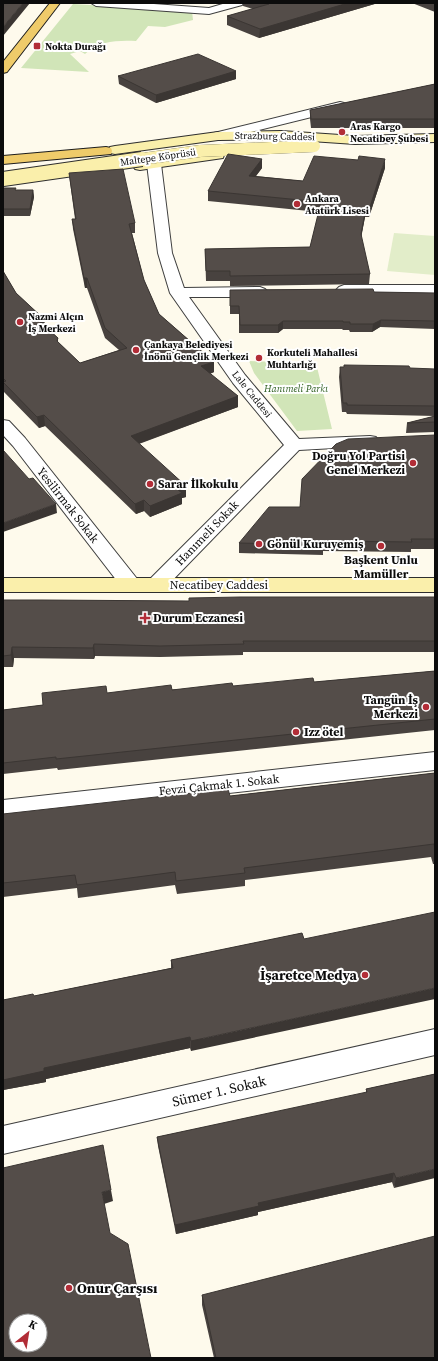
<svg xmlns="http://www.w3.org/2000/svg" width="438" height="1361" font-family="'Source Serif 4',serif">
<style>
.green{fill:#d1e5b8}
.pitch{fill:#e2edc9}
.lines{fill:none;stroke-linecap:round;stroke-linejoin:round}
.street-casing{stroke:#3f3f3f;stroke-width:2}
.secondary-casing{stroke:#2e2e2e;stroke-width:2}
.primary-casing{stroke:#1d1d1d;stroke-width:2}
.street{fill:#fff;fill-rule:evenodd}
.secondary{fill:#faefab;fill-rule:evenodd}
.primary{fill:#efcb6a;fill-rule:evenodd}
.secondary-bridge-far1-casing{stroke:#2e2e2e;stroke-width:12;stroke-linecap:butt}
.secondary-bridge-casing{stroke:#2e2e2e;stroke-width:16;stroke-linecap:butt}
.secondary-bridge-far1{stroke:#faefab;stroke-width:12}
.secondary-bridge{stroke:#faefab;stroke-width:14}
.wall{fill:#48423f}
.shaded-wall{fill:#3b3633}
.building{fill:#544d49;stroke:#3b3633;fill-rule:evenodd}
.poi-dot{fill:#b22d37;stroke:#fff;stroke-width:1.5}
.labels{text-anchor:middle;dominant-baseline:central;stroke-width:4;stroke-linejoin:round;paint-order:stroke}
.far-poi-label{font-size:10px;font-weight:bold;fill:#0c0c0c;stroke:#fff;text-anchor:start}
.far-street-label{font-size:10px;fill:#0c0c0c;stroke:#fff}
.far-park-label{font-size:10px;font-style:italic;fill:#2f5f21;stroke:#fff}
.poi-label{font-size:12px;font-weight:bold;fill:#0c0c0c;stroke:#fff;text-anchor:start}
.street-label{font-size:12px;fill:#0c0c0c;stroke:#fff}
.near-poi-label{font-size:14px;font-weight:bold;fill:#0c0c0c;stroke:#fff;text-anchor:end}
.near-street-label{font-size:14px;fill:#0c0c0c;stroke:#fff}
</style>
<rect width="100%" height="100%" fill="#fefaec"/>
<path class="green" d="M73,4L192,11L193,20L165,27L148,26L136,41C119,40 98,41 85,54L80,51L70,54L89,72L21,68Z
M249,361L316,363L332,429L297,431L254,373Z"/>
<path class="pitch" d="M394,233L435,236V275L387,271Z"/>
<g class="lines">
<g class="street-casing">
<path id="street" d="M91,3H140L209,8L226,3H243L242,5L209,14L96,6Z
M340,102L344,103L346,106L344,109L218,140L214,139L212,136L214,133Z
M154,160L159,161L161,164L172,253L184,288L260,287L265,289L268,292L265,295L260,297H189L245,375L299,439L370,436L376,437L379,441L376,445L370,446L299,450L163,590L156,592L149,590L146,585L149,580L284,445L233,383L170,293L158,253L147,164L149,161Z
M344,285H435V295H344L339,293L336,290L339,287Z
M3,420L9,421L25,438L138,580L141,585L138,590L131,592L124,590L13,446L3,435Z
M435,752V770L3,818V800Z
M435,1029V1055L3,1154V1126Z"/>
</g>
<g class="secondary-casing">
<path id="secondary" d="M281,131L355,136L435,134V142L355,144L281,139L218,140L115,154L110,153L109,150L110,147L115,146L218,132Z
M218,151L223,152L224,155L223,158L140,170L135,169L133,166L135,163L140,162Z
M3,578H435V592H3Z"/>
</g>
<g class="primary-casing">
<path id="primary" d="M50,3H60L7,72L3,73V62Z
M106,147L111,148L112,151L111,154L3,164V156Z"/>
</g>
<use href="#street" class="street"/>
<use href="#secondary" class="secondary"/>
<use href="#primary" class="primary"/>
<g class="secondary-bridge-far1-casing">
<path id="secondary-bridge-far1" d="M135,160L200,151L314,146"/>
</g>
<g class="secondary-bridge-casing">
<path id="secondary-bridge" d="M3,179L142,159"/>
</g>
<use href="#secondary-bridge-far1" class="secondary-bridge-far1"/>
<use href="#secondary-bridge" class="secondary-bridge"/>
</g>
<path class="wall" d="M243,3H378L259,38L227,25V16L253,9L243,6Z
M412,3H435V12Z
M236,71V79L156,103L119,84L118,76Z
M435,84V128H311L310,119V110Z
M262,159V168L256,176L303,181L385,168L369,217H365L361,237L370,274L369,284L230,286V281H206L205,249L310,247L319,212L208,201V191Z
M69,173L135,223V233H132L144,280L159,314L214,362V372L210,374L238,396V407L139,444L186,497L182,498V504L150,517L144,511L136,514L45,426L39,428L4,392L3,387V271L16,293L44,319L45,326L58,338V342L80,363L119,350L105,338L87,288H85L73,229L72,219H75L70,182Z
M3,188L16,190H33L34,197L30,216H3Z
M230,290L435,293V329L380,327L372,332H350L349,330H343L342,329H283L278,333H239V314H230Z
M340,367L435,369V432L406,433L407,423L435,416L347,414L346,412H342L339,377Z
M435,435V549H411V552L323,551V555L239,553V543L300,507Z
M435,597V652H243V655L160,657L95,656L94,659L14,658L13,667H3V600L189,601Z
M435,671V730L58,770L57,768L3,774V710L43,705L107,693L314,682Z
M435,773V864H433L431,857L245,880V886L177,894L175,885L78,898L77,888L3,897V814L230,796Z
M302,933L191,1051L190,1048L46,1079V1082L3,1090V1000L34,996L171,968V960Z
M435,1074L394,1188L392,1182L258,1212V1215L176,1234L158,1146L157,1137L366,1093V1089Z
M202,1295L435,1358H214L202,1305Z"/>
<path class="shaded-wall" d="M23,3H30L3,36V27Z
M348,3H378L259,38L260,29Z
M236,71V79L156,103V95Z
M262,159V168L249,185V176Z
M385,159V168L369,217L370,207Z
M33,190L34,197L30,216V209Z
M366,207L365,217L360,244L361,234Z
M84,278H87V288H85Z
M44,319L45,329L39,321Z
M381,320L380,327L372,332L373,324Z
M283,321V329L278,333V325Z
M214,362V372L201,377V366Z
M238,396V407L132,446L131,436Z
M44,415L45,426L39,428L37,417Z
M186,486V497L182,498V504L150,517V506L177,489Z
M144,500V511L136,514L135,504Z
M56,504L57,513L3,532V523Z
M94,644L95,656L94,659L93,648Z
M12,647L14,658L13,667L11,655Z
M435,988V999L191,1051V1041Z
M190,1037V1048L46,1079V1082L3,1090V1080L44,1068Z
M435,1169V1178L394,1188L396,1178Z
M394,1173L392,1182L258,1212V1215L176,1234L175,1225L258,1203Z
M111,1190L113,1201L104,1204L102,1192Z"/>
<path class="building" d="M3,3H23L3,27Z
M266,3H348L260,29L227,16L269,4Z
M198,54L236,71L156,95L118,76Z
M435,84V119H311L310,110Z
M228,154L262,159L249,176L303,181L314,156L358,160L359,156L385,159L370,207H366L361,234L370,274L230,276V271H206L205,249L310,247L321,202L208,191Z
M123,169L135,223L129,224L144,280L159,314L214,362L201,366L238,396L131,436L186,486L177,489L182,493L150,506L144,500L135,504L44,415L37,417L3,382L6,381L3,378V271L16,293L44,319L39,321L58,338L57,341L80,363L127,348L105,328L87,278H84L72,219H76L69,173Z
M3,188H16L15,190H33L30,209H3Z
M373,289L374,292L435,293V321L381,320L373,324H350V322H343V321H283L278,325H240L239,306H230V290Z
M344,365L409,366L410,368L435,369V406L347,405V403H343L340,367H344Z
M435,416V422L407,423Z
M435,435V539H411L412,542L324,541V545L239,543L269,507H300L302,479L336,444L348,439Z
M3,450L29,479L33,478L56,504L3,523Z
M240,597H435V641H243L244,644L160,646L94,644L93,648L12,647L11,655L3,656V600H42L189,601V598Z
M435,671V719L56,759V757L3,763V710L43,705L42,693L106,686L107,693L171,685L172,690L232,683L233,686L313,678L314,682Z
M435,773V851L434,844L244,868L245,873L176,881L175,872L77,885L75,875L3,883V814L228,789L230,796Z
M435,912V988L191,1041L190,1037L44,1068V1071L3,1080V1000L33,994L34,996L173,968L171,960L302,933L304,939Z
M435,1074V1169L396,1178L394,1173L258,1203L259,1206L175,1225L157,1137L367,1092L366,1089Z
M103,1145L111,1190L102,1192L110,1233L128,1244L151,1358H3V1168ZM16,1321H40V1345H16Z
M435,1236V1358H216L202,1295Z"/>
<g class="poi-dot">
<rect x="33" y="42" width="8" height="8" rx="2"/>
<circle cx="342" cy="132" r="4"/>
<circle cx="297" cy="204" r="4"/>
<circle cx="20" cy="322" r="4"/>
<circle cx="136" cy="350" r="4"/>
<circle cx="259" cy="358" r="4"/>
<circle cx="413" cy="463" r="4"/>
<circle cx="150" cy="484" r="4"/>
<circle cx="259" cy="544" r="4"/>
<circle cx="381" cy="546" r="4"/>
<path d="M143 612h4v4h4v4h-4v4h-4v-4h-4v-4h4z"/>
<circle cx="426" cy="707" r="4"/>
<circle cx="296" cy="732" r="4"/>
<circle cx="365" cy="975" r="4"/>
<circle cx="69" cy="1288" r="4"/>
</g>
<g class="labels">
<g class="far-poi-label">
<text x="45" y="46">Nokta Durağı</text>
<text x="350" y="126">Aras Kargo<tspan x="350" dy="12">Necatibey Şubesi</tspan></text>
<text x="305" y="198">Ankara<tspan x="305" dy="12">Atatürk Lisesi</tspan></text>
<text x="28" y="316">Nazmi Alçın<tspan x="28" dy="12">İş Merkezi</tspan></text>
<text x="144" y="344">Çankaya Belediyesi<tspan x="144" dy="12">İnönü Gençlik Merkezi</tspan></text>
<text x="267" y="352">Korkuteli Mahallesi<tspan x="267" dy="12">Muhtarlığı</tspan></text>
</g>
<g class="far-street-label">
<text transform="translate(275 136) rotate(1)">Strazburg Caddesi</text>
<text transform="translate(158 157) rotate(-8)">Maltepe Köprüsü</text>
<text transform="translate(252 394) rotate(51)">Lale Caddesi</text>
</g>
<g class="far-park-label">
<text x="296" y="388">Hanımeli Parkı</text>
</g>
<g class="poi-label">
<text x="405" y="456" text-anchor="end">Doğru Yol Partisi<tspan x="405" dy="14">Genel Merkezi</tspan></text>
<text x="158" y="484">Sarar İlkokulu</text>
<text x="267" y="544">Gönül Kuruyemiş</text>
<text x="381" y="560" text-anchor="middle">Başkent Unlu<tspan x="381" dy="14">Mamüller</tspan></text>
<text x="153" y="618">Durum Eczanesi</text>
<text x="418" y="700" text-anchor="end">Tangün İş<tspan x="418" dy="14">Merkezi</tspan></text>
<text x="304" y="732">Izz ötel</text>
</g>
<g class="street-label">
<text transform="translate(68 505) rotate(52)">Yesilirmak Sokak</text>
<text transform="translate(207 533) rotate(-46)">Hanımeli Sokak</text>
<text x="219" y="585">Necatibey Caddesi</text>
<text transform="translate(219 785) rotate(-6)">Fevzi Çakmak 1. Sokak</text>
</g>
<g class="near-poi-label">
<text x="357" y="975">İşaretce Medya</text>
<text x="77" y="1288" text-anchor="start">Onur Çarşısı</text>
</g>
<g class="near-street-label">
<text transform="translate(219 1091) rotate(-13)">Sümer 1. Sokak</text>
</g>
</g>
<rect width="438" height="1361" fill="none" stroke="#0c0c0c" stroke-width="8"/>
<g transform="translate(28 1333) rotate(30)"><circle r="19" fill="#ffffff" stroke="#9e9e9e"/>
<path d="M0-3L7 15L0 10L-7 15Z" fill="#b22d37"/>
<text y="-6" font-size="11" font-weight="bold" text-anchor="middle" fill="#0c0c0c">K</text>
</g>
</svg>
